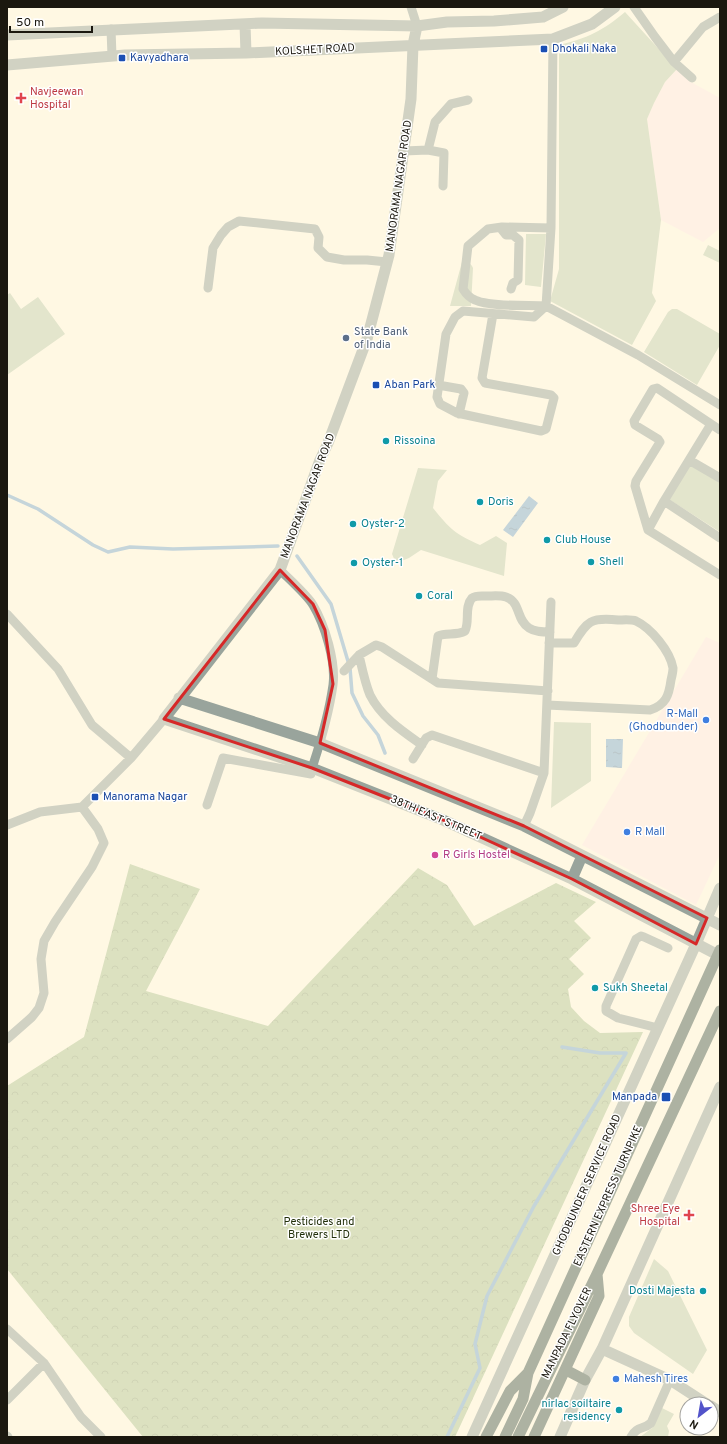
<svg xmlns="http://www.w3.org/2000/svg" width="727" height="1444" font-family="Overpass,sans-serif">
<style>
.commercial{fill:#fee9e5}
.green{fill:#c1ceaf}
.forest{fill:url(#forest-crowns)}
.water{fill:url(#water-ripples)}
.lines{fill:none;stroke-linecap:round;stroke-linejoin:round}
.stream{stroke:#7faace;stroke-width:3.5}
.minor{stroke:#99a49c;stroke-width:9}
.tertiary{stroke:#99a49c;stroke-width:11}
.primary{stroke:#4b5e52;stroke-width:11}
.marked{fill:none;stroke:#d62828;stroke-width:3;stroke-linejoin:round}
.transit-dot{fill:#1a4fb4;stroke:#fff;stroke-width:1.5}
.health-dot{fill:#e0444e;stroke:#fff;stroke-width:1.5}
.service-dot{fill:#5c6f8a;stroke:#fff;stroke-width:1.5}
.culture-dot{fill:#0f9aa8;stroke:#fff;stroke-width:1.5}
.shop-dot{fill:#3f7fe0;stroke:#fff;stroke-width:1.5}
.hotel-dot{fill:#d1479c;stroke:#fff;stroke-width:1.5}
.labels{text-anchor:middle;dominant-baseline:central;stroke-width:3;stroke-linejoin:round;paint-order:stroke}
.transit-label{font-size:11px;fill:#164399;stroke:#fff;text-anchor:start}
.street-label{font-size:11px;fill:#1b180f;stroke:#fff}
.health-label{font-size:11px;fill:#be3a42;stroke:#fff;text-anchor:start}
.service-label{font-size:11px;fill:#4e5e75;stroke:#fff;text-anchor:start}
.culture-label{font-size:11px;fill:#0d838f;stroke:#fff;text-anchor:start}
.shop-label{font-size:11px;fill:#366cbe;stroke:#fff;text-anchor:start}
.hotel-label{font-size:11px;fill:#b23c85;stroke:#fff;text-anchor:start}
.park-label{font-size:11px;fill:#23300b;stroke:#fff}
</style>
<defs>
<pattern id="forest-crowns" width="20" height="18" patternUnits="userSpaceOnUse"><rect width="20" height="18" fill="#b1c594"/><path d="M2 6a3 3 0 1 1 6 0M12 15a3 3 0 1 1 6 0" fill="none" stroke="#98a87e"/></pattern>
<pattern id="water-ripples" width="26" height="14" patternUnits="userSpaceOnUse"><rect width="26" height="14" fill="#7faace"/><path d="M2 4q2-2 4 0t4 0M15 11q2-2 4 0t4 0" fill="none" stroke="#6789a6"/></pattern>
</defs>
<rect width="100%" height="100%" fill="#fff8e3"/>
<path class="commercial" d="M677,69L689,81L720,98V228L703,242L661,220L647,119L654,103L665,82Z
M706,637L720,643V854L696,905L582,845Z"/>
<path class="green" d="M625,12L677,69L665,82L654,103L647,119L661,220L652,293L656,301L632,345L550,301L559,269V45C586,39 604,30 625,12Z
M526,234H546L541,287L525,285Z
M708,245L720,251V263L703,255Z
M462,262C468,262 471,263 473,268L471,306H450Z
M10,293L21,309L38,297L65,334L7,375V360L8,359L7,357V295Z
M672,309H677L720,334V345L697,385L644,352L668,312Z
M689,463L720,483V532L667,498Z
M418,468L447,470L438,481L433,508C450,529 455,534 480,545L496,536L507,543L504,576L421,550L409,558L396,563L392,554Z
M554,722L591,723V781L551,808Z
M654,1259L668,1271L707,1350L693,1374L634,1333L629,1326V1317Z
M662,1408L674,1414L667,1426L669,1431L668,1437H640L652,1428Z"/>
<path class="forest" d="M130,864L200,889L146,991L268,1026L418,868L447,885L474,926L556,883L596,902L574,921L591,938L569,959L584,974L568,989L571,1007L584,1021L600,1033L643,1032L455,1437H143L7,1269V1086L84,1037Z"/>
<path class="water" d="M529,496L538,503L513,537L503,530Z
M606,739H623L622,768L606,767Z"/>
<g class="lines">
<path class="stream" d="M7,495L38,509L93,545L108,552L130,547L173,549L278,546
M297,556L331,604L350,668L352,693L363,716L378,735L385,753
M447,1437L480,1368L475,1344L487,1296L534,1206L626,1053H600L562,1047"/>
<path class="minor" d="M411,7L417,26
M634,7L655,37L674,62L692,78
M111,29L112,56
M553,39L551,228L546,306L638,355L720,405
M674,62L703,27L720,17
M404,151L428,150
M443,186L444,153L428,150L435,122L451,104L468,100
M502,227V230L506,235H513L519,240L518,280L513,283L511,289
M208,288L213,248L221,235L228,227L239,221L315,229L319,237L318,248L327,257L344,260H367L387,262
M546,306C528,305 490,307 475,300C470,298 466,294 463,289L468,246L488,229L502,227L551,228
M493,314L482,378L485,383L551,395L554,398L546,429L541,431L457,413L440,404L437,397L446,334L455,317L463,311L534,317L546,306
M438,385L461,389L464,393L459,414
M711,424L689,460L720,478
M720,430L657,388L653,389L634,421L635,425L658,439L660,442L636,481L635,486L648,530L720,575
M689,460L664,501L720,538
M648,530L664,501
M280,570C289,579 307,595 313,605C325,625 336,662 333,685C329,713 321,741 312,768
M7,614L58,669L92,725L131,758
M359,655C362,668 365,683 370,695C381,717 402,731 422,745
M344,671L359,655L376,645L382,647L438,683L548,691
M432,679L438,636C446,632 456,636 465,631C470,621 464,607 472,598C476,595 482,596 487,596C493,596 500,595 506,597C521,602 516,620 529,628C535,632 543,632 550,632
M547,705L650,710C666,705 669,695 671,680C672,676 673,671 673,668C670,651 651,628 636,621C631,619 623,620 618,620C591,617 587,621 574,643H549
M413,759L426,738L432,735L544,773
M207,805L223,758L311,774
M7,825L40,812L82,807L131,758L164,719
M524,826L530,813L544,773L551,602
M658,1028L618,1018L606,1011V1006L636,939L641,936L644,937L668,948
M7,1039L32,1017L39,1008L44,993L41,959L44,941L55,922L92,867L104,843L98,829L82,807
M7,1329L44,1363L81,1417L101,1437
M7,1400L44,1363
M7,1436L8,1437
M631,1437C637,1426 643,1430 651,1423L670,1380"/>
<path class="tertiary" d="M245,24L246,53
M417,26L413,45L411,99L389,255L367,339L328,443L320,460L280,570L164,719L312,768L443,820L572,879L718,955
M7,35L262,23L417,26L447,22L494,21L543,17L563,7
M7,65L125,55L246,53L553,39L592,24L615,7
M179,698L320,743L524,826L720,925
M572,879L582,856
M602,1349L670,1380L707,1404
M711,1406L720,1412
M472,1437L696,944L720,888
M560,1437L585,1380L602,1349L720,1087"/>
<path class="primary" d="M566,1370L585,1380
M486,1437L510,1391L528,1373L720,950
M505,1437L523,1399L528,1373
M518,1437L597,1274L720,1011
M534,1437L599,1296L597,1274"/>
</g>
<path d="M0 0H727V1444H0ZM280,570L313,604L325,630L333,684L320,743L524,826L707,918L696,944L572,879L443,820L312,768L164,719Z" fill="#fff8e3" fill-opacity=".55" fill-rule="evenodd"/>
<path class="marked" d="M280,570L313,604L325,630L333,684L320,743L524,826L707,918L696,944L572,879L443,820L312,768L164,719Z"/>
<g class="transit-dot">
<rect x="540" y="45" width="8" height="8" rx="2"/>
<rect x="118" y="54" width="8" height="8" rx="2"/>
<rect x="372" y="381" width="8" height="8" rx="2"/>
<rect x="91" y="793" width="8" height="8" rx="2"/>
<rect x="661" y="1092" width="10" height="10" rx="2"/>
</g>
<g class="health-dot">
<path d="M19 92h4v4h4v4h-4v4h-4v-4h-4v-4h4z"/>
<path d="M687 1209h4v4h4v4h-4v4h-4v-4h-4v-4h4z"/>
</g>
<circle class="service-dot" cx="346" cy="338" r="4"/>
<g class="culture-dot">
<circle cx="386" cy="441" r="4"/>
<circle cx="480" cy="502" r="4"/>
<circle cx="353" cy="524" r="4"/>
<circle cx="547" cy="540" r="4"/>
<circle cx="591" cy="562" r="4"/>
<circle cx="354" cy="563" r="4"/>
<circle cx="419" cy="596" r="4"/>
<circle cx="595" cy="988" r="4"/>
<circle cx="703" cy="1291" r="4"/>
<circle cx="619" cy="1410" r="4"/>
</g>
<g class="shop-dot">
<circle cx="706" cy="720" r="4"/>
<circle cx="627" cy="832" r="4"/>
<circle cx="616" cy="1379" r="4"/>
</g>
<circle class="hotel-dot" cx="435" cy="855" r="4"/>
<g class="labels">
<g class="transit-label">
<text x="552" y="49">Dhokali Naka</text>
<text x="130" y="58">Kavyadhara</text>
<text x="384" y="385">Aban Park</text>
<text x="103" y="797">Manorama Nagar</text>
<text x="657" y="1097" text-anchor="end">Manpada</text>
</g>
<g class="street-label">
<text transform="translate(315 50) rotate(-3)">KOLSHET ROAD</text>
<text transform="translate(399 186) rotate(-82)">MANORAMA NAGAR ROAD</text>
<text transform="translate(308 496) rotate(-69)">MANORAMA NAGAR ROAD</text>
<text transform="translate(436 818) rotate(23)">38TH EAST STREET</text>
<text transform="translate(587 1185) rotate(-66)">GHODBUNDER SERVICE ROAD</text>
<text transform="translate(608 1196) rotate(-66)">EASTERN EXPRESS TURNPIKE</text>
<text transform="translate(567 1333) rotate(-64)">MANPADA FLYOVER</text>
</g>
<g class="health-label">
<text x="30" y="92">Navjeewan<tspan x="30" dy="13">Hospital</tspan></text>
<text x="680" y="1209" text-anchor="end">Shree Eye<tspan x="680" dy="13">Hospital</tspan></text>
</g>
<g class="service-label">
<text x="354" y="332">State Bank<tspan x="354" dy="13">of India</tspan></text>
</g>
<g class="culture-label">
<text x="394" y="441">Rissoina</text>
<text x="488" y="502">Doris</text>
<text x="361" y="524">Oyster-2</text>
<text x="555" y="540">Club House</text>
<text x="599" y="562">Shell</text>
<text x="362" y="563">Oyster-1</text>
<text x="427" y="596">Coral</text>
<text x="603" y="988">Sukh Sheetal</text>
<text x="695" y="1291" text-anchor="end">Dosti Majesta</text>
<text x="611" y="1404" text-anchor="end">nirlac soiltaire<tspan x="611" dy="13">residency</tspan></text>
</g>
<g class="shop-label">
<text x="698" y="714" text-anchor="end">R-Mall<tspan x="698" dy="13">(Ghodbunder)</tspan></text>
<text x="635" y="832">R Mall</text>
<text x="624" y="1379">Mahesh Tires</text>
</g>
<g class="hotel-label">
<text x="443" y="855">R Girls Hostel</text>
</g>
<g class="park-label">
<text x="319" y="1222">Pesticides and<tspan x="319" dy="13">Brewers LTD</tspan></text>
</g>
</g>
<rect width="727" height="1444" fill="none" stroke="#1b180f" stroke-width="16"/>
<g transform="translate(699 1416) rotate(211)"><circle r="19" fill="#ffffff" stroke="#a4a39f"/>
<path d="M0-3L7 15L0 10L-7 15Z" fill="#5253ca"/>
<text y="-6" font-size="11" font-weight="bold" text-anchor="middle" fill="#1b180f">N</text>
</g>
<path d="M10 26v6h82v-6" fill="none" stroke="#1b180f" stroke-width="2"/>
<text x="16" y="26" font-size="12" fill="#1b180f" stroke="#ffffff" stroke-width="3" paint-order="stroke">50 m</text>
</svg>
